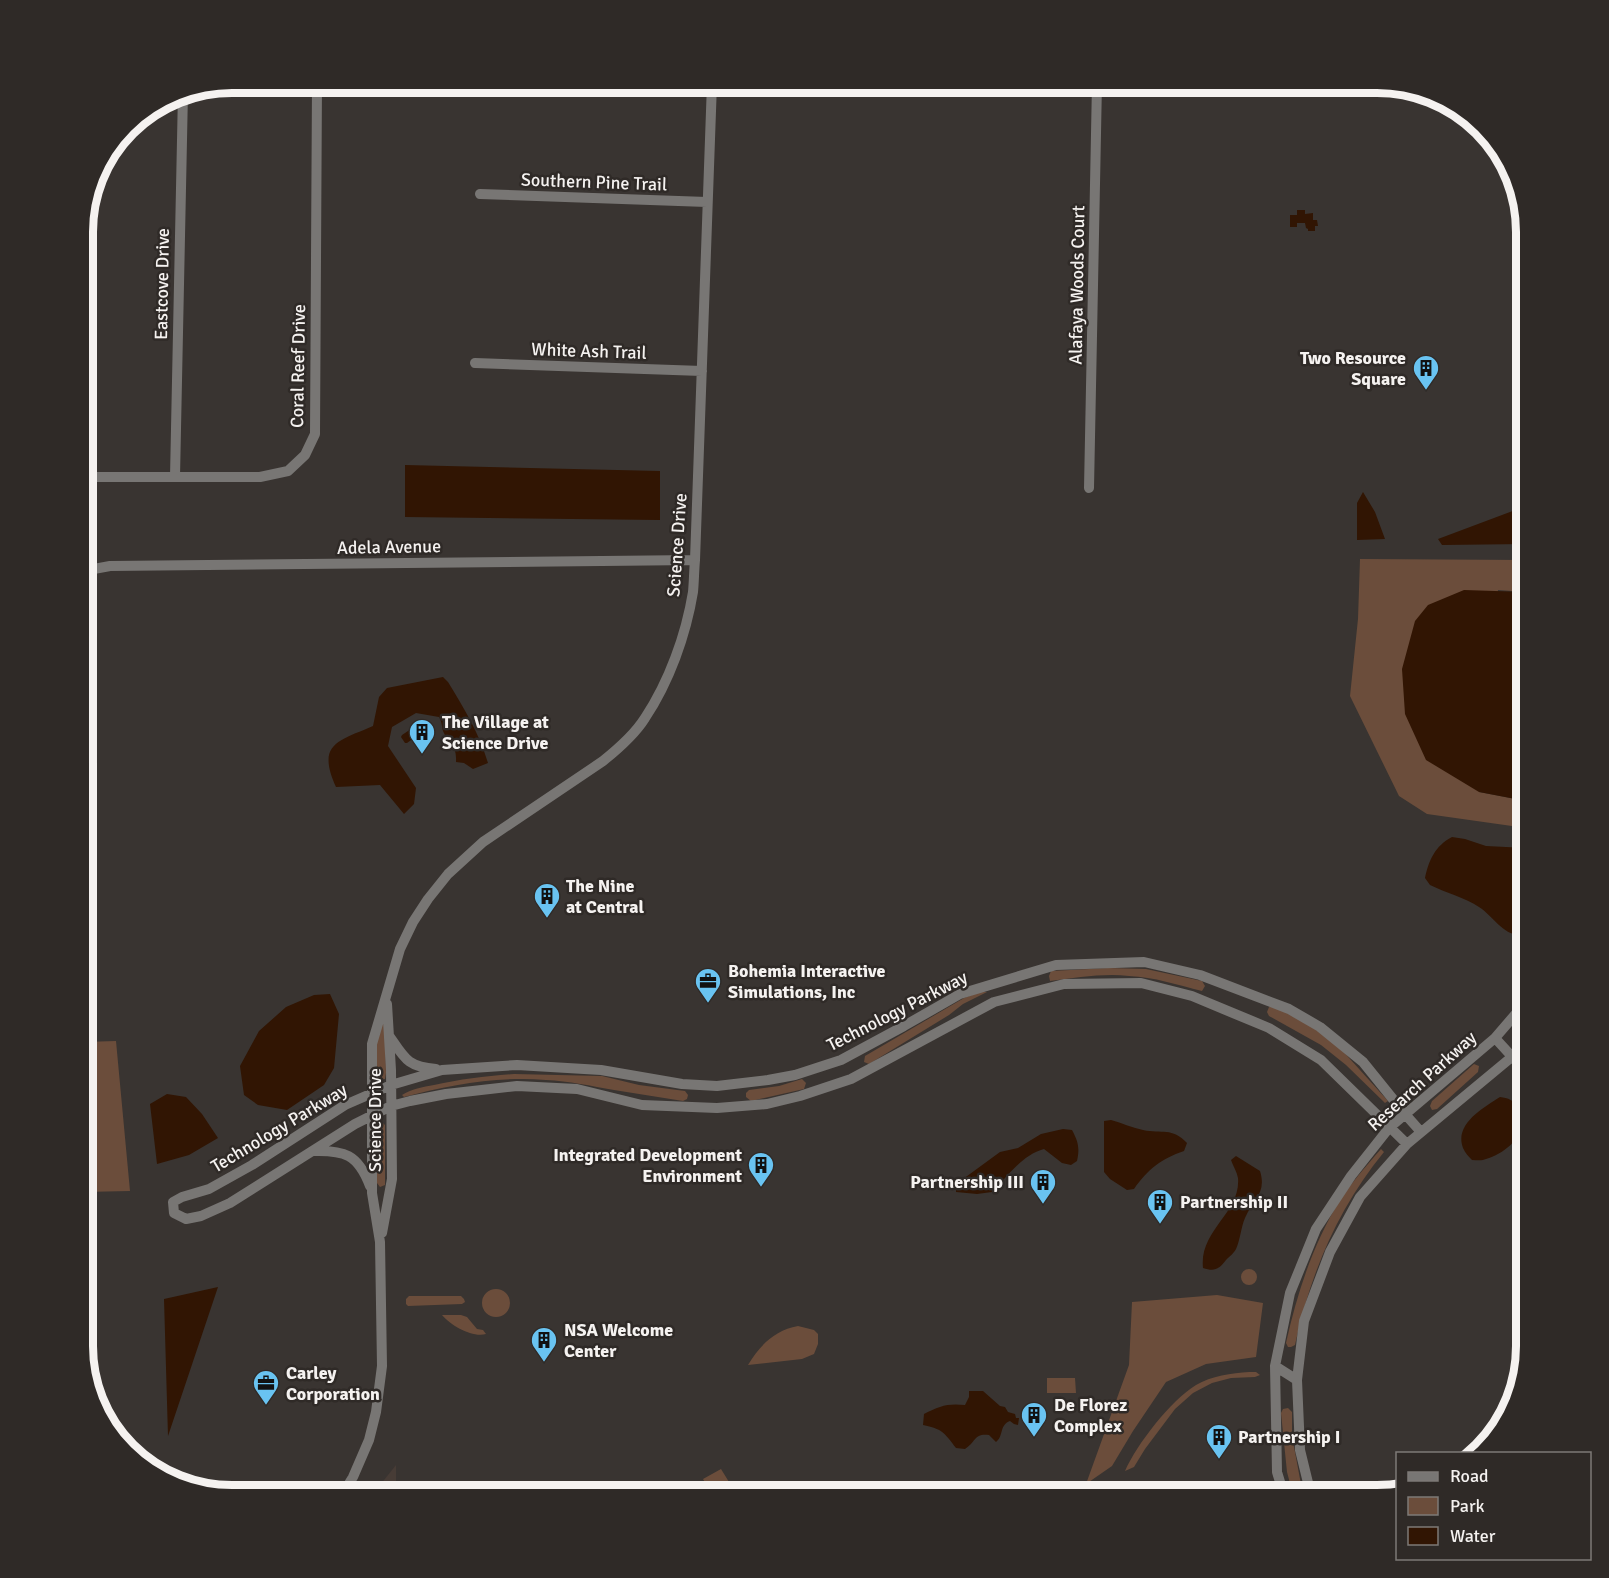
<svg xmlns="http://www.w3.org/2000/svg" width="1609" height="1578" font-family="Signika,sans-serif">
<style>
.built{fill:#473c36}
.green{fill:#6b4d3b}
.water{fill:#311503}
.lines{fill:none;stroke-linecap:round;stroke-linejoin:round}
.street{stroke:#787674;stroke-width:10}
.labels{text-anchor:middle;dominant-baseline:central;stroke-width:5;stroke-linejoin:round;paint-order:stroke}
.street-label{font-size:18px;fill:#f5f2f0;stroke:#2f2a27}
.poi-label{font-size:18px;font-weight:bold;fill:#f5f2f0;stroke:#2f2a27;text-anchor:start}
.rim{fill:none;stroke:#f5f2f0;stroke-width:8}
</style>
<rect width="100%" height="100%" fill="#393431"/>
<path class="built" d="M396,1465V1495H372Z"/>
<path class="green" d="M1360,559L1526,560V592L1498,590L1479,792L1526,801V828L1427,814L1399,796L1350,696L1358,619Z
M1108,968L1146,969L1202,981L1205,986L1202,991C1178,985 1154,977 1129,976C1103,973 1076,978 1050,981L1049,976L1051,971Z
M980,992H987L963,1004L949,1015L869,1064L864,1062L865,1056L964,998Z
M1274,1006L1313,1027L1341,1049L1388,1101L1385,1103L1346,1065L1321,1045L1269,1016L1267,1012L1269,1007Z
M382,1022H385L386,1073L385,1079L378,1080L376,1076L377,1040Z
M116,1041L130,1191L83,1192V1042Z
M1474,1064L1479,1066L1478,1072L1437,1109L1432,1110L1430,1106L1432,1101Z
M514,1074L602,1076L639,1085L685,1091L688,1095L687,1099L683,1101C660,1097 637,1094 614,1090C591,1086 569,1081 546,1080C498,1076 450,1085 404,1097L402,1095C411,1089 423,1087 434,1085C461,1079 487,1076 514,1074Z
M802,1079L806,1083L804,1089L751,1101L746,1097V1093L749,1090L779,1086Z
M382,1122L385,1125V1185L380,1187L377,1183V1125Z
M1381,1149L1384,1152C1338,1208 1310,1274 1295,1345L1291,1347H1288L1286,1343C1297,1293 1313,1244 1340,1200C1352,1182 1367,1165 1381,1149Z
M1241 1277a8 8 0 1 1 16 0a8 8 0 1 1-16 0Z
M482 1303a14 14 0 1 1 28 0a14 14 0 1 1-28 0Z
M1217,1295L1263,1303L1256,1357L1206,1364L1166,1382L1133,1431L1112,1466L1086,1484L1129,1365L1132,1302Z
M409,1296H461L464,1299L465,1302L462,1304L408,1306L406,1304V1299Z
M442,1315H461L467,1317L477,1329L483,1330L486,1334C473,1338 451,1326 442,1315Z
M798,1326L814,1330L818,1334V1344L814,1354L802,1359L748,1365C760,1345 775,1330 798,1326Z
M1249,1372H1256L1260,1375L1255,1377L1231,1378L1212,1383L1193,1393L1175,1409L1145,1449L1134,1467L1125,1471C1137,1444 1171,1400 1196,1385C1211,1376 1232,1373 1249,1372Z
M1047,1378H1075L1076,1393H1047Z
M1288,1408L1292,1412V1436L1303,1495H1293L1287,1472L1281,1413L1283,1409Z
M721,1469L737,1495H712L703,1479Z"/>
<path class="water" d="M1297,210H1305V214L1313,213V220H1317L1318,226H1315V231H1308V229L1306,228L1305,223H1297V227H1290V215H1297Z
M405,465L660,471V520L405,517Z
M1363,492L1375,512L1385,539L1357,540V503Z
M1526,506V544L1442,545L1438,539Z
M1464,590L1526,592V801L1479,792L1426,760L1405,714L1402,669L1415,621L1428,605Z
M443,677L448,682C464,708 479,733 488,763L473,769L464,763L456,762C457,744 449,745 443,731C442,727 442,722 439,717L416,713L392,727L388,746L416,788L414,804L404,814L380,785L336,787C316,743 339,741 373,726L379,697L387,688Z
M415,724H420L421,728L429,727L431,734L424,738L422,736L418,735L407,743H405L401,737L402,735L411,729V726Z
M1452,837L1465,839L1486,846L1526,848V934C1504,939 1495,917 1479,907C1466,898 1444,892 1430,885L1425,878C1429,860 1435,846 1452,837Z
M330,994L339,1014L334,1068L324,1085L287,1110L258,1105L244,1095L240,1066L259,1031L286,1007L314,995Z
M167,1094L186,1097L202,1114L218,1138L189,1155L157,1164L150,1104Z
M1500,1097C1508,1098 1514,1100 1519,1108C1532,1131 1507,1153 1486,1159C1482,1161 1477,1160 1472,1160C1469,1157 1465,1153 1463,1148C1454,1124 1483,1108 1500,1097Z
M1111,1120C1122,1123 1133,1128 1143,1130C1162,1134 1172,1127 1187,1143L1184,1151C1161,1159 1148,1169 1134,1189L1127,1190L1110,1179L1104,1172V1121Z
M1063,1129L1072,1130C1078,1141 1080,1148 1077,1161L1071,1165L1062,1163L1044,1149C1023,1154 1007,1177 992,1192L977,1194L956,1192V1186L959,1182L1000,1152L1018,1148L1041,1134Z
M1236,1156L1260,1171C1267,1193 1253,1200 1245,1218C1241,1227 1240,1241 1236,1249C1234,1253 1229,1257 1226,1260C1219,1269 1215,1272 1203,1268C1199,1230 1241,1213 1238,1178C1237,1172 1233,1166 1231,1160Z
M218,1287L168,1436L164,1299Z
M969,1391H983L1000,1406L1005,1407L1008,1412L1015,1414L1016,1418H1019L1018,1425L1014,1424L1010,1421C999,1425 1004,1436 996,1442L989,1435C974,1433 976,1442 965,1449L956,1448C944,1432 942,1429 923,1425L924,1414C939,1406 948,1403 965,1405L969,1397Z"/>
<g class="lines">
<path class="street" d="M1511,169L1521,249L1526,271
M480,194L707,202
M475,363L702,371
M175,477L183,92
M83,479L94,477H260L288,471L305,455L315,434L317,83
M1089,488L1097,83
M83,571L110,566L695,560
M390,1037C405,1059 408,1067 436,1069
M1495,1038L1526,1072
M1407,1144L1321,1060L1269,1028L1192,996L1141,983L1064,984L994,1002L851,1079L800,1096L767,1104L717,1108L642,1105L577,1089L517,1086L446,1094L410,1101L391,1106L355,1124L230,1203L201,1216L186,1219L174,1213L173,1202L182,1197L209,1189L252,1165L345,1105L391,1085L442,1070L517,1065L601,1070L682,1084L717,1086L768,1080L795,1075L841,1060L904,1026L960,994L1056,965L1144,962L1200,975L1289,1009L1320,1027L1363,1062L1405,1114L1421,1132
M313,1151C344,1150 358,1154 370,1186
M382,1233L392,1179L391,1070L387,1004
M1275,1366L1297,1380
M342,1495L353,1477L369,1440L376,1412L382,1366L380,1242L372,1193V1044L400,949L413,922L428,899L448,874L483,842L603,761C618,749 635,734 645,718C669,682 686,635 693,592C694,582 694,571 695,560L712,83
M1284,1495L1277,1472L1275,1366L1290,1293L1316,1229L1351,1176L1389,1128L1495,1038L1526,1002
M1311,1495L1300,1450L1297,1380L1304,1321L1330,1252L1360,1197L1407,1144L1513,1056L1526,1039"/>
</g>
<defs>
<g id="building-pin" transform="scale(1.35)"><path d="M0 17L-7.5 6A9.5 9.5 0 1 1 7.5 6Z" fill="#69c3f1" stroke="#2f2a27"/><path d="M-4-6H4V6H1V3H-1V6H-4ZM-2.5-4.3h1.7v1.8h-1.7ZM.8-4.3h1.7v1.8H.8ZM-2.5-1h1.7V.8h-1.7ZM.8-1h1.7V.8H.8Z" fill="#111"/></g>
<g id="office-pin" transform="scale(1.35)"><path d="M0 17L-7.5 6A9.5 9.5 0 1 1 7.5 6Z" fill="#69c3f1" stroke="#2f2a27"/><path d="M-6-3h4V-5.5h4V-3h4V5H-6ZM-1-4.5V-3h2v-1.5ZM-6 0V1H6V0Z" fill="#111"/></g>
</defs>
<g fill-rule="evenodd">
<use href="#building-pin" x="1426" y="368"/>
<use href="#building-pin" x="422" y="732"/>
<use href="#building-pin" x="547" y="896"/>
<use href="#office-pin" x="708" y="981"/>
<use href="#building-pin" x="761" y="1165"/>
<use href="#building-pin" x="1043" y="1182"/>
<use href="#building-pin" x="1160" y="1202"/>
<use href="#building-pin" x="544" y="1340"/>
<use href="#office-pin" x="266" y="1383"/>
<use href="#building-pin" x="1034" y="1415"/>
<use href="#building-pin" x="1219" y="1437"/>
</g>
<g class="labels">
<g class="street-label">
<text transform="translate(594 182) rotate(2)">Southern Pine Trail</text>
<text transform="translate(162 284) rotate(-89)">Eastcove Drive</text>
<text transform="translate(1077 285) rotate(-89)">Alafaya Woods Court</text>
<text transform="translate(589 351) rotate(2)">White Ash Trail</text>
<text transform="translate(298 366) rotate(-89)">Coral Reef Drive</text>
<text transform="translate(677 545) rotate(-86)">Science Drive</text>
<text transform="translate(389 547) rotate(-1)">Adela Avenue</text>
<text transform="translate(897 1011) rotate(-27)">Technology Parkway</text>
<text transform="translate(1422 1081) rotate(-42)">Research Parkway</text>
<text transform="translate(375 1120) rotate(-90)">Science Drive</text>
<text transform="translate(279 1128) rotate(-31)">Technology Parkway</text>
</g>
<g class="poi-label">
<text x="1406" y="358" text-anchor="end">Two Resource<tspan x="1406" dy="21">Square</tspan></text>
<text x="442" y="722">The Village at<tspan x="442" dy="21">Science Drive</tspan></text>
<text x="566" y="886">The Nine<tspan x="566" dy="21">at Central</tspan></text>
<text x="728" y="971">Bohemia Interactive<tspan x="728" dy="21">Simulations, Inc</tspan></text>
<text x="742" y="1155" text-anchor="end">Integrated Development<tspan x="742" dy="21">Environment</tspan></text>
<text x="1024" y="1182" text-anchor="end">Partnership III</text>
<text x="1180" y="1202">Partnership II</text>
<text x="564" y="1330">NSA Welcome<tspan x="564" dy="21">Center</tspan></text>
<text x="286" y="1373">Carley<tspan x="286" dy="21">Corporation</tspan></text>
<text x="1054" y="1405">De Florez<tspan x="1054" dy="21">Complex</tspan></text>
<text x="1238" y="1437">Partnership I</text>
</g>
</g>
<path d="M0 0H1609V1578H0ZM232 93H1377A139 139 0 0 1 1516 232V1346A139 139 0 0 1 1377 1485H232A139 139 0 0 1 93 1346V232A139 139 0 0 1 232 93Z" fill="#2f2a27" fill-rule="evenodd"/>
<path class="rim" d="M232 93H1377A139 139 0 0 1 1516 232V1346A139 139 0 0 1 1377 1485H232A139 139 0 0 1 93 1346V232A139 139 0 0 1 232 93Z"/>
<rect x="1396" y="1452" width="195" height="108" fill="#2f2a27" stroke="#7e7a77" stroke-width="1.5"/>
<rect x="1408" y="1472" width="30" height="9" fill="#787674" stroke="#7e7a77" stroke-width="1.5"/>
<text x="1450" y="1482" font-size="18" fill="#f5f2f0">Road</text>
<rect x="1408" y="1497" width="30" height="18" fill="#6b4d3b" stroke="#7e7a77" stroke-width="1.5"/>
<text x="1450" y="1512" font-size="18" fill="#f5f2f0">Park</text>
<rect x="1408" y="1527" width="30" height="18" fill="#311503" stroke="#7e7a77" stroke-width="1.5"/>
<text x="1450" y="1542" font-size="18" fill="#f5f2f0">Water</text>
</svg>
